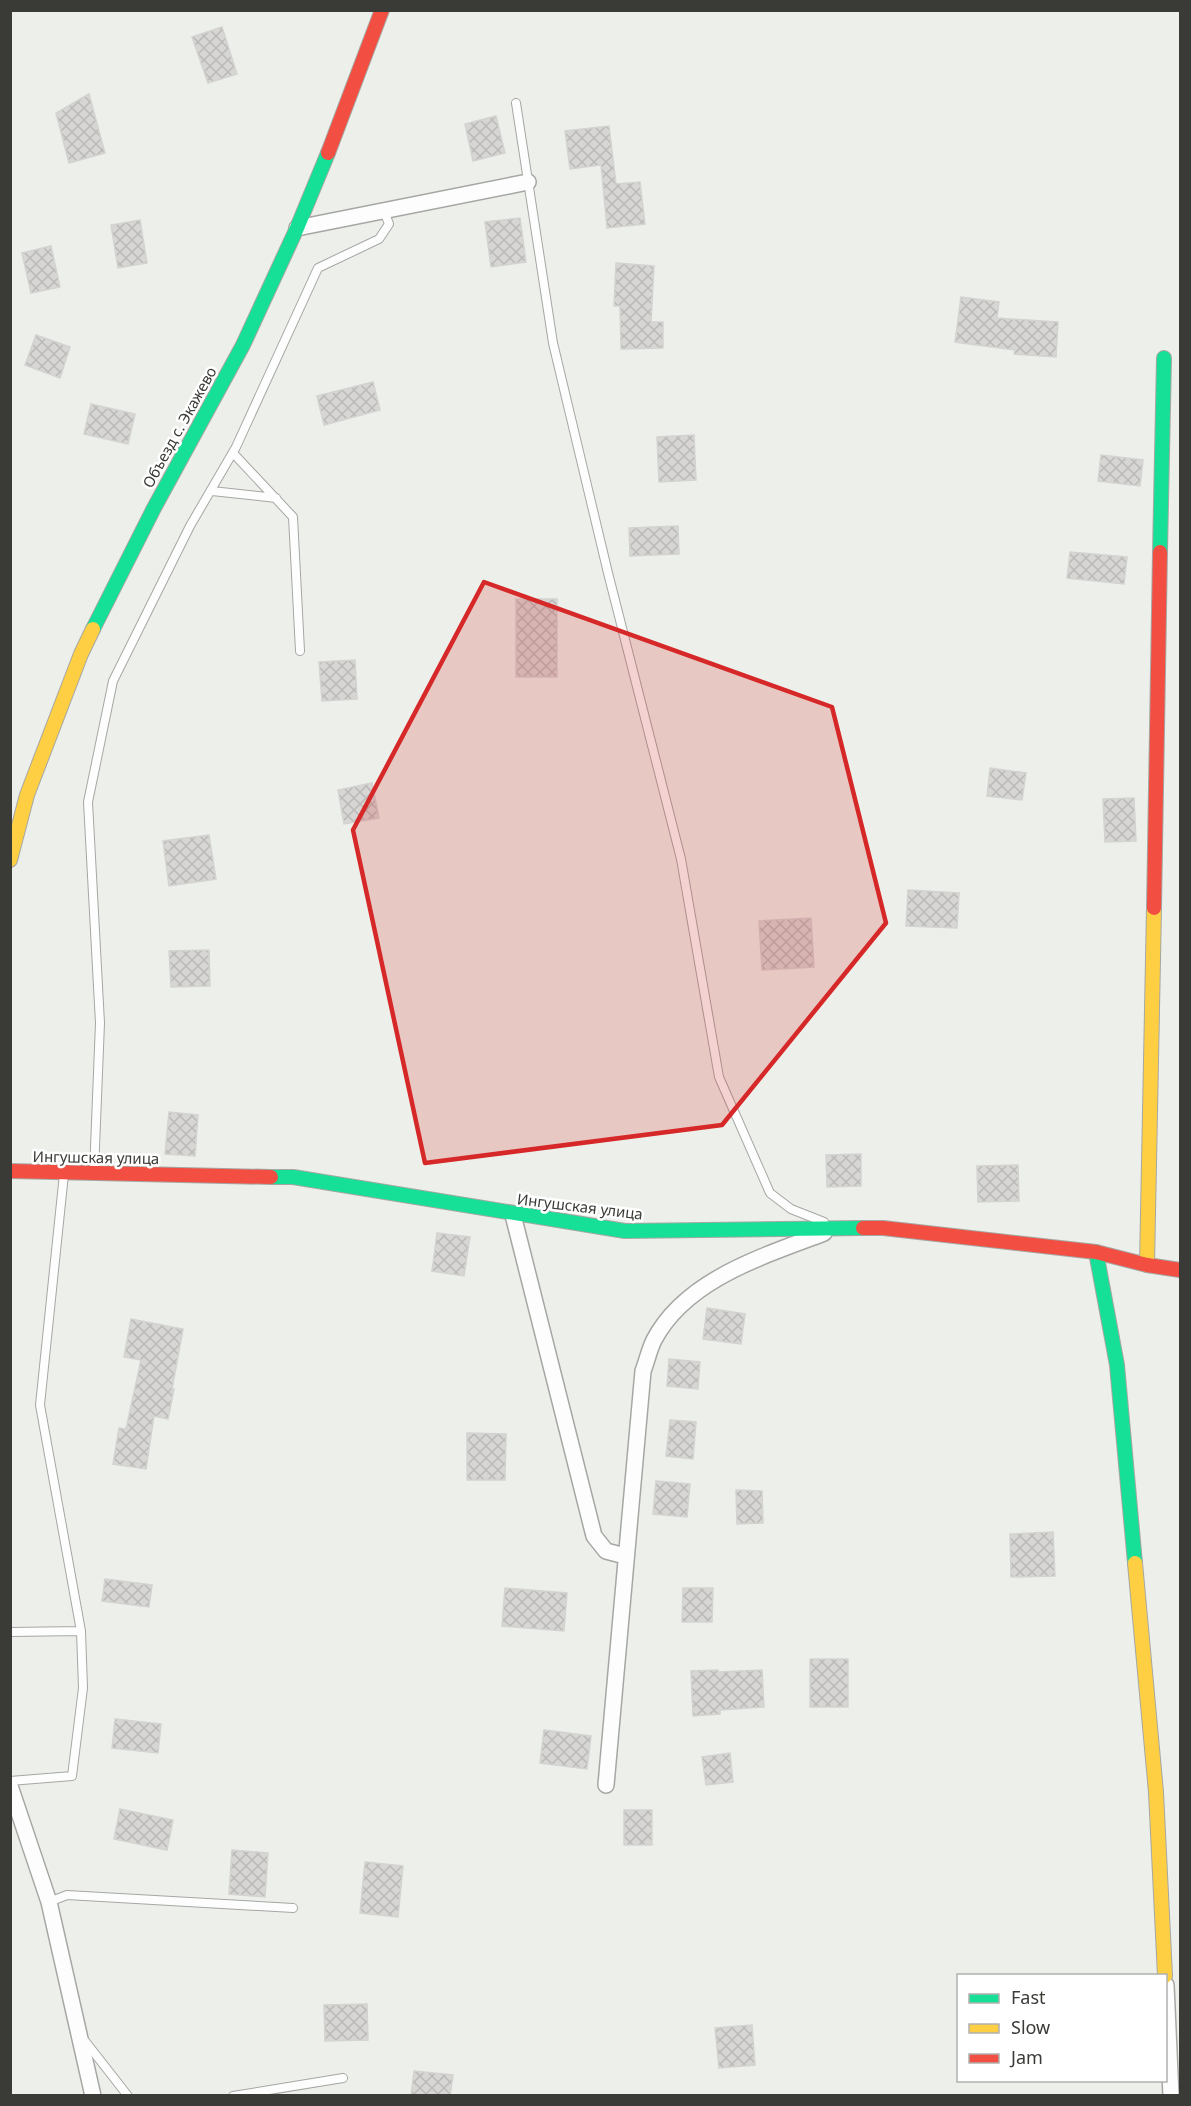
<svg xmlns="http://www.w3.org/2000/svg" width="1191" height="2106" font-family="'Noto Sans',sans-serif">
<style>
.building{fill:url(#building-cross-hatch);stroke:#d3d3d1;stroke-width:1.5}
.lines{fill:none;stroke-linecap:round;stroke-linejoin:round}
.lane-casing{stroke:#a6a7a4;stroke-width:10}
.street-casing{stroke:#a6a7a4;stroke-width:18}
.fast-casing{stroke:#a6a7a4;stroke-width:16}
.slow-casing{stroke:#a6a7a4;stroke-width:16}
.jam-casing{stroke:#a6a7a4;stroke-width:16}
.lane{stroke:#fcfdfc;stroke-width:8}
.street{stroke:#fcfdfc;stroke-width:15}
.fast{stroke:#16e098;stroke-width:14}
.slow{stroke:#ffcf43;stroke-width:14}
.jam{stroke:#f24e42;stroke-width:14}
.marked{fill:#d62828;fill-opacity:0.2;stroke:#d62828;stroke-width:4.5;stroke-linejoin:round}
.labels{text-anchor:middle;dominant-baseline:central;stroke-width:5;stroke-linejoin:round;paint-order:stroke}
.street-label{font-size:15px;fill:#3a3b37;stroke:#fff}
</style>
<defs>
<pattern id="building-cross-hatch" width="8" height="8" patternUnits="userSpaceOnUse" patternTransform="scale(1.5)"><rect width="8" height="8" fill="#d7d6d5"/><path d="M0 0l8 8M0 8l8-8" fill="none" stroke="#b9b9b7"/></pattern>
</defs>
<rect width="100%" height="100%" fill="#edf0ea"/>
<path class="building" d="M222,27L237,74L208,83L192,37Z
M89,94L105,153L69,163L56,113Z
M496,116L505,153L473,161L465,124Z
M609,126L616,184L640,182L645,224L607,228L601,165L570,169L565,131Z
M520,218L526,262L491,267L485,222Z
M140,220L147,263L118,268L111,225Z
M51,246L60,287L31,293L22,253Z
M616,263L654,266L651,322H663V348L621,349L620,306H614Z
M961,297L999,302L997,318L1058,322L1056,357L1014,354L1015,350L955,342Z
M36,335L70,347L60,378L25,365Z
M373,382L380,410L324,425L317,396Z
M91,404L135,414L128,444L84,434Z
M694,435L696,480L659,482L657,437Z
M1101,455L1143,460L1140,486L1098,481Z
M678,526L679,554L630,556L629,528Z
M1070,552L1127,557L1124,584L1067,578Z
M516,599H557V677H516Z
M355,660L357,699L322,701L319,662Z
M990,768L1026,773L1022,800L987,796Z
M372,783L379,818L344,824L338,790Z
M1134,798L1136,841L1105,842L1103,799Z
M209,835L216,879L169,886L163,841Z
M908,890L959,893L957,928L906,926Z
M811,918L814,967L762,970L759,921Z
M209,950L210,986L171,987L169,951Z
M169,1112L198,1115L195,1156L165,1154Z
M861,1154V1186L827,1187L826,1155Z
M1018,1165L1019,1201L978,1202L977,1166Z
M437,1233L470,1237L464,1276L432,1271Z
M707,1308L745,1314L741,1344L703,1339Z
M131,1319L183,1329L172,1389H174L168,1419L154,1416L146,1469L113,1464L119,1428L126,1429L141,1360L124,1357Z
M669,1359L700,1362L698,1389L667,1386Z
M670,1420L696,1422L693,1459L666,1456Z
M467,1433L506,1434L505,1480H467Z
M656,1481L690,1484L687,1517L653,1514Z
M736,1490L762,1491L763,1523L737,1524Z
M1053,1532L1055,1576L1011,1577L1010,1534Z
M105,1579L152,1585L149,1607L102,1601Z
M505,1588L567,1593L564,1631L502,1626Z
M683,1588H713L712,1622H682Z
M810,1659H848V1707H810Z
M718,1670V1672L762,1670L764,1707L720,1710V1714L693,1716L691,1671Z
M115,1719L161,1724L158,1753L112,1748Z
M544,1730L591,1736L587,1769L540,1763Z
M730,1753L733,1782L706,1785L702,1757Z
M120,1809L173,1820L167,1850L114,1839Z
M624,1810H652V1845H624Z
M232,1850L268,1853L265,1897L229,1894Z
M365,1862L403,1866L398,1917L360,1913Z
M367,2004L368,2040L325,2041L324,2005Z
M752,2025L755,2065L719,2068L715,2028Z
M414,2071L453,2075L450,2096H411Z"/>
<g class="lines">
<g class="lane-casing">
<path id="lane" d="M516,103L553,343L608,573L681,859L719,1077L770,1193L791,1209L824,1222
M233,453L293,517L300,651
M212,491L276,498
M94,1172L100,1023L88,802L113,681L190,526L236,447L318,268L379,239L389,224L384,211
M10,1632L81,1631
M10,1781L72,1776L83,1688L81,1631L40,1405L64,1174
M49,1902L67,1895L293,1908
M85,2041L128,2096
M233,2096L343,2078"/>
</g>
<g class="street-casing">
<path id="street" d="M297,228L528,182
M513,1215L594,1536L606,1551L625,1556
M606,1785L643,1371C647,1361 649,1350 654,1340C686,1279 764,1256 824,1233
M10,1786L49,1902L93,2096
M1166,1985L1171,2096"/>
</g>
<g class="fast-casing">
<path id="fast" d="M1160,552L1164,358
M93,629L154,508L243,345L297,228L328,153
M271,1177H293L625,1231L863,1228
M1096,1252L1117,1365L1135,1563"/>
</g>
<g class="slow-casing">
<path id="slow" d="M10,860L27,795L81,654L93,629
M1147,1265L1154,908
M1135,1563L1156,1792L1165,1976"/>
</g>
<g class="jam-casing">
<path id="jam" d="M328,153L382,10
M1154,908L1160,552
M10,1171L271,1177
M863,1228H883L1096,1252L1147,1265L1180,1270"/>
</g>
<use href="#lane" class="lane"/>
<use href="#street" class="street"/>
<use href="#fast" class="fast"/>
<use href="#slow" class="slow"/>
<use href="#jam" class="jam"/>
</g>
<path class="marked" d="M484,582L832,707L886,923L722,1125L425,1163L353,830Z"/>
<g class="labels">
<g class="street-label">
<text transform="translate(179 427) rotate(-61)">Объезд с. Экажево</text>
<text transform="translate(96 1157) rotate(1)">Ингушская улица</text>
<text transform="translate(580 1206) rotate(7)">Ингушская улица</text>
</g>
</g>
<rect width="1191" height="2106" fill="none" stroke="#3a3b37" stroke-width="24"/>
<rect x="957" y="1974" width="210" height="108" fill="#ffffff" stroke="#b0b1af" stroke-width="1.5"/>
<rect x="969" y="1994" width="30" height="9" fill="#16e098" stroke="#b0b1af" stroke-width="1.5"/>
<text x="1011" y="2004" font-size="18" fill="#3a3b37">Fast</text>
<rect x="969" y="2024" width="30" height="9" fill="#ffcf43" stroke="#b0b1af" stroke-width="1.5"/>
<text x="1011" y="2034" font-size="18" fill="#3a3b37">Slow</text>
<rect x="969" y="2054" width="30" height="9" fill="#f24e42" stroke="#b0b1af" stroke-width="1.5"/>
<text x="1011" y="2064" font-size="18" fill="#3a3b37">Jam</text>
</svg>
